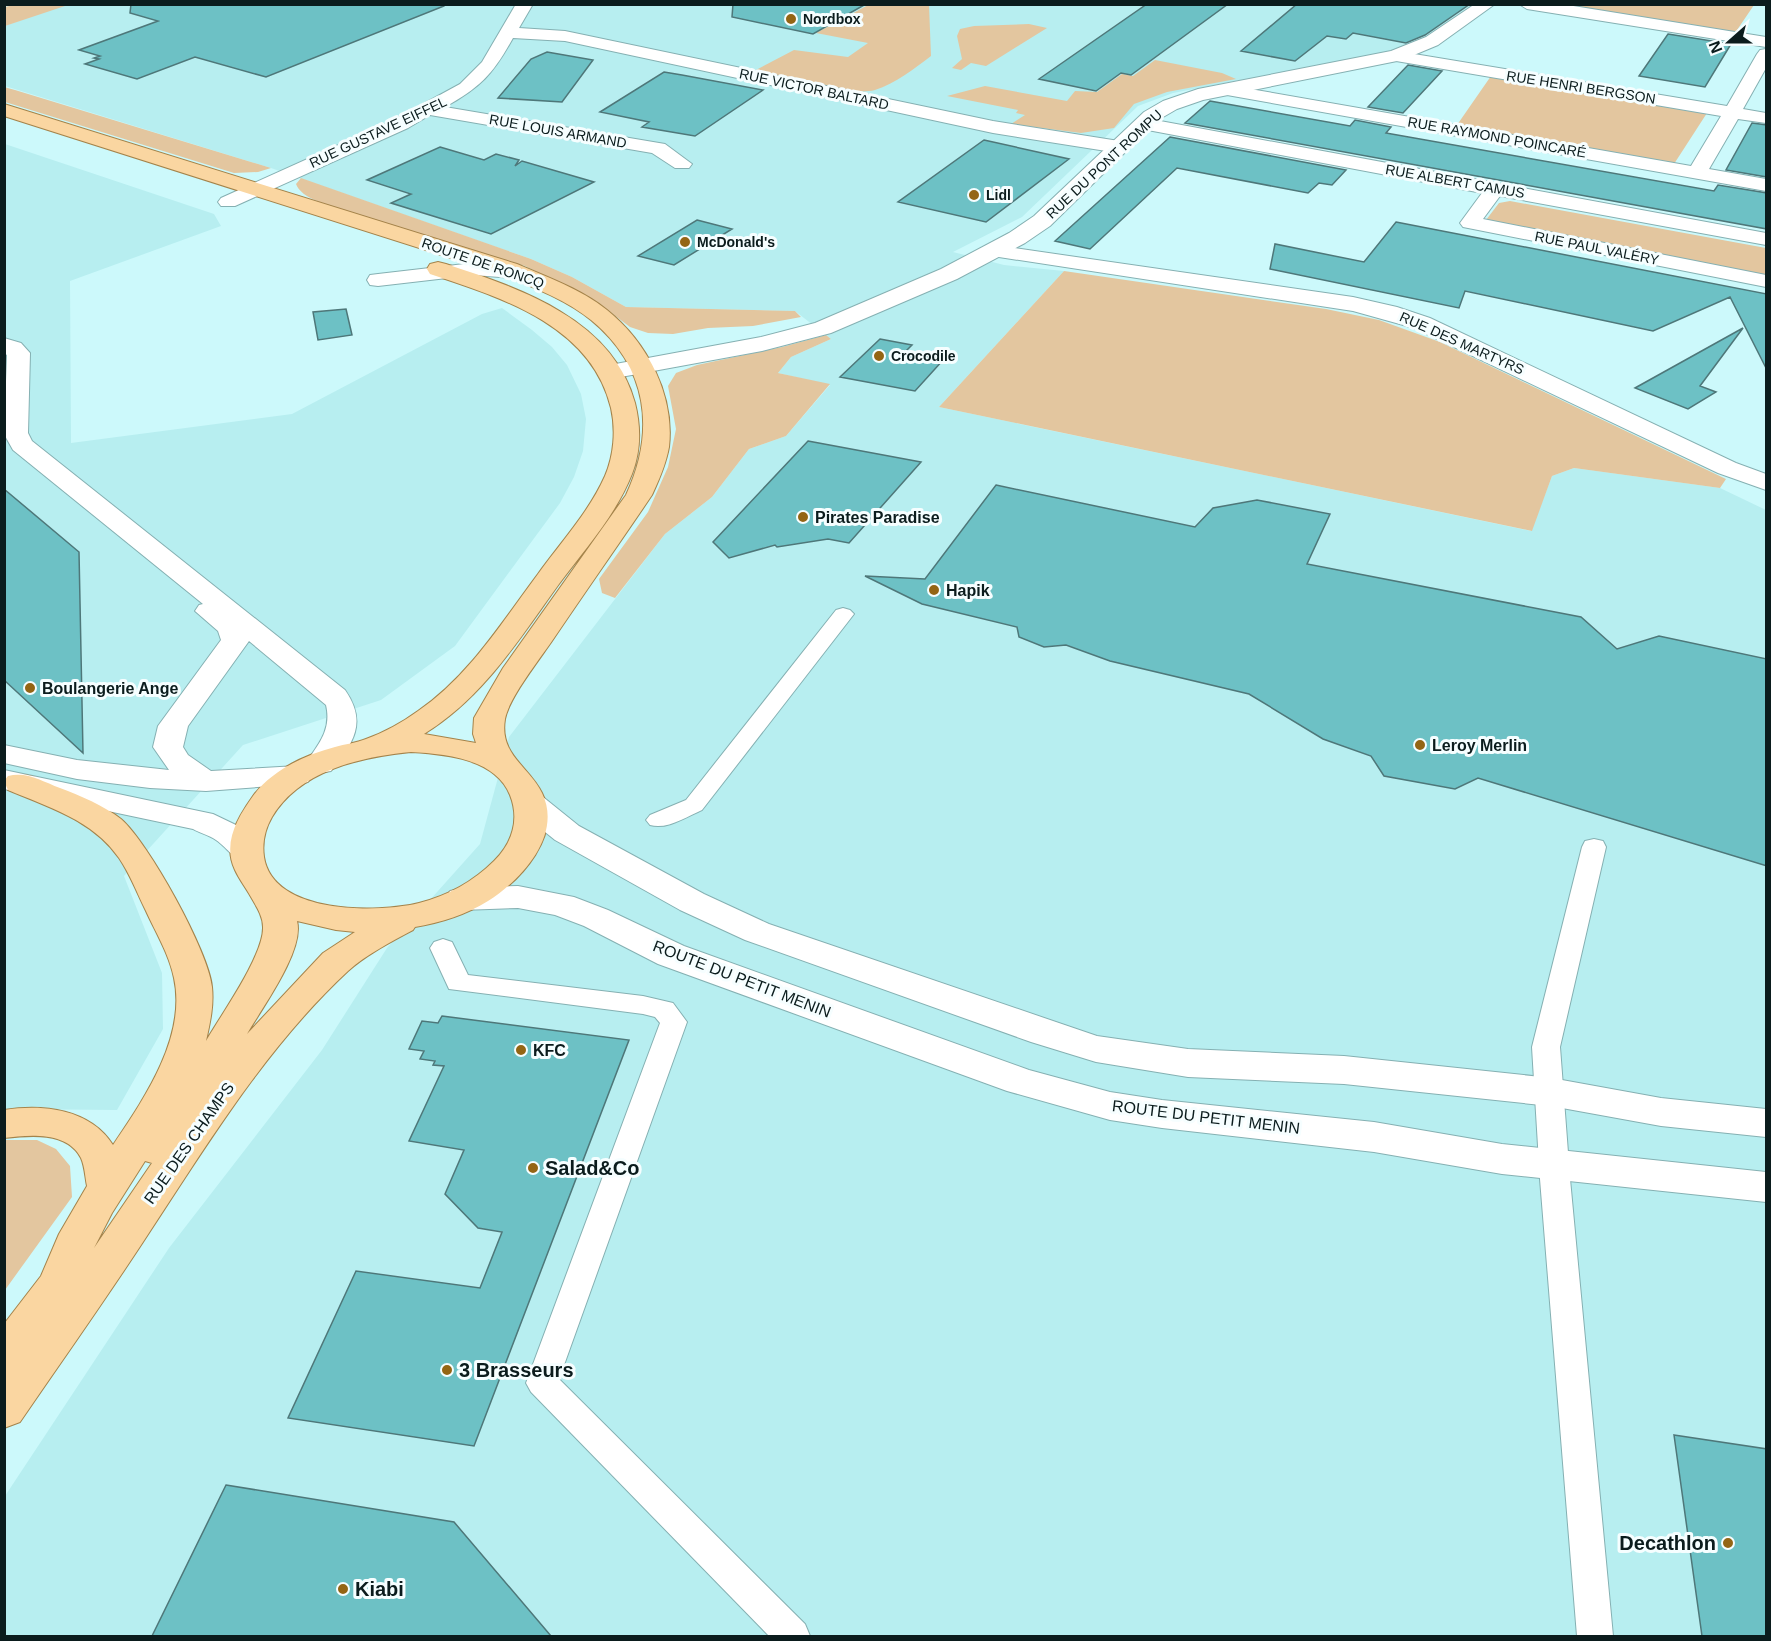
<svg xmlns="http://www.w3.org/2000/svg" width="1771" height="1641" font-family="Arial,sans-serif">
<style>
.built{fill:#b7eef0}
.green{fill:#e3c69f}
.building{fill:#6dc1c5;stroke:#4e7779;stroke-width:1.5}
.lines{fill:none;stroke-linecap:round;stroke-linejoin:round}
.pedestrian-casing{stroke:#85b0b2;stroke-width:2}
.minor-casing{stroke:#85b0b2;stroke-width:2}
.tertiary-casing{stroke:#85b0b2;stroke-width:2}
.primary-casing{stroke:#a4834a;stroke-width:2}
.pedestrian{fill:#fff;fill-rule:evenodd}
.minor{fill:#fff;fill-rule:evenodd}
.tertiary{fill:#fff;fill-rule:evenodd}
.primary{fill:#fad6a1;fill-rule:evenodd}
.poi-dot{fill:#946514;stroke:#f6feff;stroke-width:2}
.labels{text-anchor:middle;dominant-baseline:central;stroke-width:6;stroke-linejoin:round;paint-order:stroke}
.far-poi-label{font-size:14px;font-weight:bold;fill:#0b1c1d;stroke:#f6feff;text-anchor:start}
.far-street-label{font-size:14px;fill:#0b1c1d;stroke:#f6feff}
.poi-label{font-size:16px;font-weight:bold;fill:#0b1c1d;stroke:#f6feff;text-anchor:start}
.street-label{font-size:16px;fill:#0b1c1d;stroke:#f6feff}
.near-poi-label{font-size:20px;font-weight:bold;fill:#0b1c1d;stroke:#f6feff;text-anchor:start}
</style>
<rect width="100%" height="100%" fill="#ccf9fb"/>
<path class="built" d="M68,4L1476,5L1406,48L1173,93L1138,106L1022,217L953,252L1004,265L1064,271L939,407L1531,531L1552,476L1574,468L1720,488L1766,510V1636H5V1496L169,1248L322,1050L387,948L480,844L509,737L665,534L712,497L749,449L786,436L830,385L778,373L791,357L831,339L795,311L626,307L572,277L531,259L271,168L5,86L4,26Z
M5,144L214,214L221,226L70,281L71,443L292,414L482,314L502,308L532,330L552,347L567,365L581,394L586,419L583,451L574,477L560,503L455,646L381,700L243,745L124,876L162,973L163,1029L117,1110L5,1109Z"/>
<path class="green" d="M870,4L929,5L931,56C915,68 895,84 875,90C848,97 785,76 756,70L794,50L848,57L868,43L816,33Z
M13,5V4L68,5L5,26V7Z
M1549,5H1754L1735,33Z
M1029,24L1047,28L986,66L971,63L961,70L952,68L962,59L957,36L960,29L974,26Z
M1155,60L1222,73L1236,79L1167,92L1134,104L1114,128L1081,133L1011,124L1025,115L1016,113L1018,110L947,96L985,86L1067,101L1075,91L1097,92L1122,74L1133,76Z
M1491,76L1707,113L1674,164L1457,125Z
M4,87L15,90L271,168L258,172L234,173L5,102Z
M301,178L531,259L572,277L626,307L795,311L801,317L753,326L708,328L673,334L648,333L630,327L594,300L525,266L340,209C325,203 302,199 296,184Z
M1510,201L1766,248V275L1486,220L1499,203Z
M1064,271L1326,309L1379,320L1440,342L1726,479L1720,488L1574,468L1552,476L1532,531L939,407Z
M826,335L831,339L791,357L778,373L830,384L786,436L749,449L712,497L665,534L615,598L602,593L599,579L648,512L668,467L676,429L668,386L676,373L697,365L782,347Z
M5,1140H37L56,1149L70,1166L72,1197L5,1290Z"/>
<path class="building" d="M131,4H444V6L266,77L195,57L137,79L85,64L99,59L94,58L100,56L79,50L158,21L130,13Z
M733,4H866L813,34L732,17Z
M1147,4H1228L1131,75L1121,73L1096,91L1039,79Z
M1297,4H1470L1425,35L1406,43L1353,33L1346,39L1327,36L1295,61L1241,51Z
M1668,34L1731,44L1705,87L1639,76Z
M547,52L593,60L562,102L498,98L531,59Z
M1408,65L1442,71L1403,113L1368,107Z
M664,72L682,75L763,90L695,136L642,127L649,122L600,112Z
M1210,101L1350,126L1355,120L1391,127L1386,133L1714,191L1718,185L1767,193V229L1185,123Z
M1752,123L1767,125V177L1726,170Z
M1170,137L1346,170L1332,185L1319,183L1308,193L1177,168L1090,249L1055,241Z
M984,140L1069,159L986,222L898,202Z
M440,147L484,160L496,154L519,160L515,166L522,161L594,182L491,234L391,203L411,194L367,180Z
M697,220L732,229L674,265L638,256Z
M1396,222L1767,294V370L1730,297L1653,331L1465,291L1459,308L1270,269L1275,244L1364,262Z
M346,309L352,335L318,340L313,312Z
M1743,328L1700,386L1716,392L1688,409L1635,388Z
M880,339L912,345L905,352L944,359L915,391L840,377Z
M808,441L921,462L849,543L828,539L777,547L775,545L729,558L713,542Z
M996,485L1195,527L1213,508L1257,500L1330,514L1307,564L1581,617L1617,649L1659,636L1767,659V866L1478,778L1455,789L1384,776L1371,756L1323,739L1249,694L1110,661L1066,645L1044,647L1019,637L1017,627L922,604L865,576L925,579Z
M4,489L79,552L83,753L4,680Z
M442,1016L629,1040L474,1446L288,1418L356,1271L480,1288L502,1232L478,1228L445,1194L464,1150L409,1141L444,1066L433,1065L435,1061L420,1059L424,1051L409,1049L422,1021L438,1023Z
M1674,1435L1767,1449V1636H1702Z
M226,1485L454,1522L551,1636H152Z"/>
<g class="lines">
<g class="pedestrian-casing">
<path id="pedestrian" d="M843,608L850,610L854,614L702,810C686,817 667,830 650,825L646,820L650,815L686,800L836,610Z
M1594,839L1603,841L1606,847L1560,1047L1570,1179L1613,1636H1577L1540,1179L1532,1047L1582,847L1585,841Z
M443,939L452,942L468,975L643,996L673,1003L687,1022L559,1379L805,1624L810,1636H769L531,1392L526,1383L660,1023L655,1017L643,1014L449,989L430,948L434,942Z"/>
</g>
<g class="minor-casing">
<path id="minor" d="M516,4H533L519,28L565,31L993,121L1119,141L1126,143L1129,147L1126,151L1119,153L993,133L565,41L513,38C493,74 481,87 445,107L665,144L692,164L689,168H675L652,153L430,115L408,128L235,206H221L218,202L221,198L394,120L460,84L482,62Z
M1519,4H1561L1766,37V47L1527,9Z
M1766,49V68L1743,109L1766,113V123L1738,119L1709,169L1766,179V191L1227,95L1221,94L1218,90L1221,86L1227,85L1691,166L1721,116L1396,61L1390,60L1387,56L1390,52L1396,51L1727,106L1757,54L1760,50Z
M1144,118L1766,233V245L1500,196L1483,219L1766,275V287L1463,227L1460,223L1482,193L1137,128L1135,124L1137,120Z
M993,245L1353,297L1397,307L1430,318L1736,463L1766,474V490L1718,473L1414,328L1353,311L986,255L983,251L986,247Z
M473,263L523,267L526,272L523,277L515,278L473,275L378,286L370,285L367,280L370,275L378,274Z
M4,338L21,343L30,353L28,433L32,441L345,690C368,723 353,743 331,771L320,773L309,771L312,775L308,782L297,784L206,791L150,788L77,779L4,763V745L77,760L169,770L153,747L158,726L221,640L218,631L195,611L199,605L203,604L13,450L4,434L7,355L4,353ZM249,641L326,705C332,730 318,745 305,764L308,768L297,766L211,771L188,755L183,747L188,726Z
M4,770L213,814L238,826L263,851L258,858C234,865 233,852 216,840C209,835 200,833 193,829L4,789Z"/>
</g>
<g class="tertiary-casing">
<path id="tertiary" d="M1475,4H1495L1438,45L1402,60L1203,100L1177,109L1158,120L1050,226L1025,243L957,279L831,333L762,351L610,379L601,377L598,372L601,367L610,365L761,337L815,323L941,269L1009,233L1034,216L1144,112L1163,101L1198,89L1391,51L1426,37Z
M531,794L543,797L579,826L704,894L769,924L1097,1036L1188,1049L1344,1056L1551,1078L1661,1098L1766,1109V1137L1661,1126L1551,1106L1344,1084L1188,1077L1096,1062L1031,1042L745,940L680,910L555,840L519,811L515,804L519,797Z
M518,886L574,897L608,910L684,946L1029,1070L1110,1092L1162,1100L1374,1122L1502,1144L1766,1172V1202L1502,1174L1374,1152L1162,1128L1110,1120L1007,1091L658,964L584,926L555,915L518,908L462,910L450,907L445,899L450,891L462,888Z"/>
</g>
<g class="primary-casing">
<path id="primary" d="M4,104L517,264C547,277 581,289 607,310C647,342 675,395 669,447C666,464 659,480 652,495C619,544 585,592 552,641C539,660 509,698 505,719C499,755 529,766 542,793C563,835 521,880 488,901C467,914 440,923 415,927L413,930C391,942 367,954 348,971C265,1048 205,1148 143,1242C103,1303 61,1362 20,1422L4,1428V1324L41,1276L59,1234L87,1186C85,1177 85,1167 81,1158C67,1131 29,1135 4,1138V1110C44,1104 90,1109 113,1145C144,1099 187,1037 174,978C169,954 156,933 146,911C137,893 130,874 119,858C93,820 48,807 8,790L4,781L8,776C26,771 42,781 60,788C81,796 103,805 121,819C148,842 209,952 212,987C214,1006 210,1023 206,1041C221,1015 264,955 263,927C263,916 256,906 251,897C246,888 239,879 235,870C222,843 238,817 253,796C272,770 305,755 335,747C345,744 356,743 366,739C385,732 403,722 418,711C469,676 502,622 538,574C561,542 589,512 605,476C614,455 616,430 611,408C591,325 502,298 430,274L427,269L430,264L438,262L446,264C519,288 613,319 635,403C641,427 641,451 632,474C616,515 585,549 559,584C519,639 484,697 424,734L476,743L473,734L474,718L503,668L626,495C656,431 648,367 591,320C565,299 532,287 501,274L4,116ZM411,752C444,754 495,758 510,795C520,820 512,843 494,861C474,881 447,896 419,903C378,913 273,915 264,857C262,843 265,829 272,817C300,770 361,757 411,752ZM297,921L336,930L355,932L323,953L247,1034C262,1008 305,950 297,921ZM145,1161L152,1163L94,1248L112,1213Z"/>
</g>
<use href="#pedestrian" class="pedestrian"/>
<use href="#minor" class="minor"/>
<use href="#tertiary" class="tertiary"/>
<use href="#primary" class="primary"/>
</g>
<g class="poi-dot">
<circle cx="791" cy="19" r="6"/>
<circle cx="974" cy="195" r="6"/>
<circle cx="685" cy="242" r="6"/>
<circle cx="879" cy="356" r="6"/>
<circle cx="803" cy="517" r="6"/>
<circle cx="934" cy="590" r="6"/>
<circle cx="30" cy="688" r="6"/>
<circle cx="1420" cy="745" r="6"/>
<circle cx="521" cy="1050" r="6"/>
<circle cx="533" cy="1168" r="6"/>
<circle cx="447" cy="1370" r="6"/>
<circle cx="1728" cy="1543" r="6"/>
<circle cx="343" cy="1589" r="6"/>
</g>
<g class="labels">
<g class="far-poi-label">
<text x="803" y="19">Nordbox</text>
<text x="986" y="195">Lidl</text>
<text x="697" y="242">McDonald's</text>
<text x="891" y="356">Crocodile</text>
</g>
<g class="far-street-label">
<text transform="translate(1581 87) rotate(9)">RUE HENRI BERGSON</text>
<text transform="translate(814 89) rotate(12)">RUE VICTOR BALTARD</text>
<text transform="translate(558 131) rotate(10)">RUE LOUIS ARMAND</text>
<text transform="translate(378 132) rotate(-25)">RUE GUSTAVE EIFFEL</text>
<text transform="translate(1497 137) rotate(10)">RUE RAYMOND POINCARÉ</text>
<text transform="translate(1104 164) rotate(-43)">RUE DU PONT ROMPU</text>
<text transform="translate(1455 181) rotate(10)">RUE ALBERT CAMUS</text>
<text transform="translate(1597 248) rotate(11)">RUE PAUL VALÉRY</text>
<text transform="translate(483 263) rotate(19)">ROUTE DE RONCQ</text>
<text transform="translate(1462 343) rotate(24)">RUE DES MARTYRS</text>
</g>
<g class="poi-label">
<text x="815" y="517">Pirates Paradise</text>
<text x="946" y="590">Hapik</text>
<text x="42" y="688">Boulangerie Ange</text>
<text x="1432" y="745">Leroy Merlin</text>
<text x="533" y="1050">KFC</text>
</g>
<g class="street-label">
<text transform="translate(742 979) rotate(21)">ROUTE DU PETIT MENIN</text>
<text transform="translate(1206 1117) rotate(7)">ROUTE DU PETIT MENIN</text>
<text transform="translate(189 1143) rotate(-55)">RUE DES CHAMPS</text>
</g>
<g class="near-poi-label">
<text x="545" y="1168">Salad&amp;Co</text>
<text x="459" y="1370">3 Brasseurs</text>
<text x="1716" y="1543" text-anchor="end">Decathlon</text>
<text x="355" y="1589">Kiabi</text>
</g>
</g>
<rect width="1771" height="1641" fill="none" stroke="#0b1c1d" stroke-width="12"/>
<g transform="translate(1729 42) rotate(249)" stroke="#f6feff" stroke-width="4.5" paint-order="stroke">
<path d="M0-4.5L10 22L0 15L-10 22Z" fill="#0b1c1d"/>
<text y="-9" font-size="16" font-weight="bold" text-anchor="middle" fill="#0b1c1d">N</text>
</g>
</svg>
